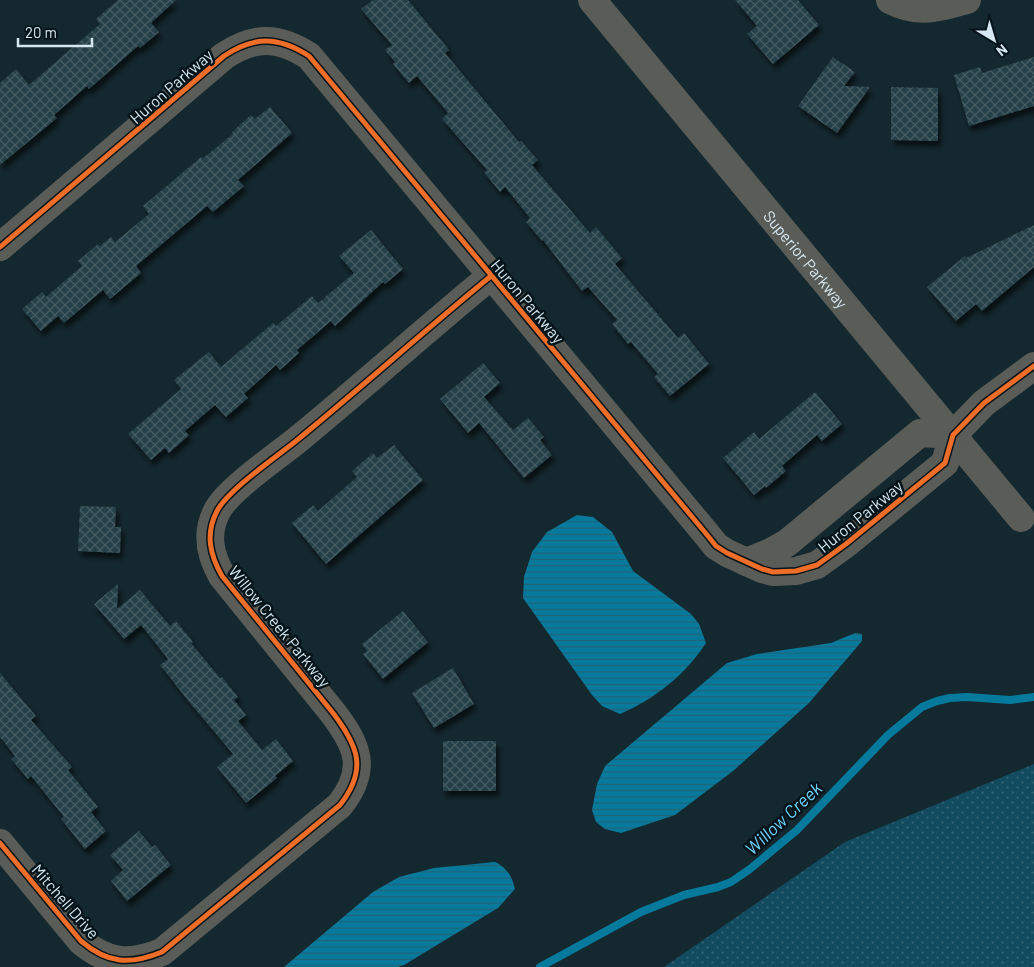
<svg xmlns="http://www.w3.org/2000/svg" width="1034" height="967" font-family="Barlow,sans-serif">
<style>
.grass{fill:url(#grass-dots)}
.water{fill:url(#water-rules)}
.lines{fill:none;stroke-linecap:round;stroke-linejoin:round}
.stream{stroke:#067a9d;stroke-width:8}
.building{fill:url(#building-cross-hatch);filter:url(#shadow)}
.minor{stroke:#5a5c57;stroke-width:28}
.cycleway-casing{stroke:#06141a;stroke-width:8}
.cycleway{stroke:#ee6e29;stroke-width:5}
.labels{text-anchor:middle;dominant-baseline:central;stroke-width:5;stroke-linejoin:round;paint-order:stroke}
.street-label{font-size:16px;fill:#d5e8f1;stroke:#06141a}
.water-label{font-size:18px;font-style:italic;fill:#6cd2fb;stroke:#06141a}
</style>
<defs>
<pattern id="grass-dots" width="8" height="8" patternUnits="userSpaceOnUse" patternTransform="scale(1.25)"><rect width="8" height="8" fill="#124b5f"/><path d="M2 2h.1M6 6h.1" fill="none" stroke="#346576" stroke-width="1.8" stroke-linecap="round"/></pattern>
<pattern id="water-rules" width="6" height="5" patternUnits="userSpaceOnUse" patternTransform="scale(1.25)"><rect width="6" height="5" fill="#067a9d"/><path d="M0 2.5h6" fill="none" stroke="#206377"/></pattern>
<pattern id="building-cross-hatch" width="8" height="8" patternUnits="userSpaceOnUse" patternTransform="scale(1.25)"><rect width="8" height="8" fill="#264048"/><path d="M0 0l8 8M0 8l8-8" fill="none" stroke="#455c63"/></pattern>
<filter id="shadow"><feDropShadow dx="3" dy="5.5" stdDeviation="2.5" flood-color="#0009"/></filter>
</defs>
<rect width="100%" height="100%" fill="#14282f"/>
<path class="grass" d="M1034,764V967H664L845,842Z"/>
<path class="water" d="M577,515L593,517L612,532L633,571L691,614L699,624L706,643C686,674 655,699 620,714L602,706L592,695L523,598L524,577L532,552L547,532Z
M855,633L862,634V641L809,703L733,771L675,815L621,833L605,829L596,822L592,810L597,784L605,766L727,663L757,654L831,643Z
M495,862C507,868 512,876 515,889L498,908L404,965L398,967H284L373,892L399,877L434,868Z"/>
<g class="lines">
<path class="stream" d="M540,967L641,912L684,895L718,887L731,882L750,869L797,830L888,735L922,707L937,701L950,698L967,697L1010,700L1034,697"/>
</g>
<path class="building" d="M118,0H176L151,23L159,32L140,48L138,46L89,89L87,86L54,115L57,118L0,165V83L16,69L29,85L100,24L96,19Z
M373,0H408L449,50L445,53L519,142L521,141L538,160L532,165L590,233L596,227L622,258L615,264L678,338L684,333L709,364L670,396L654,377L658,374L631,342L628,344L612,324L617,320L588,287L582,291L543,240L542,241L526,222L530,218L505,187L500,192L484,172L487,170L442,119L448,113L417,76L409,83L393,64L395,62L385,50L392,45L361,9Z
M735,0H798L819,25L773,64L747,34L757,26Z
M833,57L855,72L844,86L870,87L837,133L798,106Z
M1034,57V106L969,126L954,75L980,67L982,73Z
M891,87L938,88V141L891,140Z
M270,107L292,133L238,180L244,186L213,212L207,206L136,266L141,273L110,299L103,290L64,323L58,316L41,331L22,309L42,292L46,297L82,266L78,261L98,244L100,246L111,237L115,242L149,214L143,206L201,157L202,159L233,134L232,132L251,115L255,119Z
M1034,225V267L982,311L976,304L956,321L927,287L965,256L966,258Z
M371,230L403,269L385,284L383,282L335,326L331,321L297,350L299,353L280,370L276,365L244,394L248,398L226,417L215,405L185,431L189,435L169,453L165,448L151,460L128,434L181,389L174,380L209,352L221,367L273,323L276,326L312,296L318,303L354,273L339,256Z
M483,363L500,383L484,397L513,430L528,418L544,437L540,440L552,455L524,478L479,423L468,433L440,399Z
M815,392L842,424L822,441L817,435L782,466L786,471L766,488L765,486L754,495L723,458L754,432L759,439Z
M394,445L423,480L326,564L292,523L313,505L318,511L357,477L352,471L373,453L377,458Z
M80,506L116,507L115,527H121L120,553L78,551Z
M118,584L117,609L140,590L170,626L176,621L193,642L191,643L220,678L222,677L238,697L234,700L246,715L238,721L262,750L276,739L293,761L275,776L277,778L246,803L217,767L233,754L190,703L160,665L168,659L141,625L124,639L94,604Z
M403,611L428,642L383,679L363,654L367,651L362,644Z
M453,668L474,704L434,728L412,693Z
M0,673L36,716L31,720L72,767L68,770L98,807L91,812L106,831L85,849L61,819L64,817L31,776L28,779L11,759L15,756L0,737Z
M443,741H496V791H443Z
M139,831L152,847L155,845L171,865L127,901L111,881L123,870L110,855Z"/>
<g class="lines">
<g class="minor">
<path id="s1" d="M592,0L1021,518"/>
<path d="M890,0C919,15 938,8 967,0"/>
<path d="M0,247L224,56C254,36 278,36 309,56L708,536L716,546L727,553L762,569L773,572L796,571L817,565L846,544L945,463L953,435L984,403L1034,366"/>
<path d="M746,562L771,552L787,543L920,433L953,435"/>
<path d="M0,843L81,941C108,964 130,965 162,952L340,805C368,769 358,746 333,713L222,576C210,555 205,534 217,511C228,490 276,457 296,441C362,387 425,330 491,276"/>
</g>
<g class="cycleway-casing">
<path id="cycleway" d="M0,247L224,56C254,36 278,36 309,56L708,536L716,546L727,553L762,569L773,572L796,571L817,565L846,544L945,463L953,435L984,403L1034,366
M0,843L81,941C108,964 130,965 162,952L340,805C368,769 358,746 333,713L222,576C210,555 205,534 217,511C228,490 276,457 296,441C362,387 425,330 491,276"/>
</g>
<use href="#cycleway" class="cycleway"/>
</g>
<g class="labels">
<g class="street-label">
<text transform="translate(171 86) rotate(-41)">Huron Parkway</text>
<text stroke="none"><textPath href="#s1" startOffset="336">Superior Parkway</textPath></text>
<text transform="translate(528 301) rotate(50)">Huron Parkway</text>
<text transform="translate(860 516) rotate(-39)">Huron Parkway</text>
<text transform="translate(280 626) rotate(51)">Willow Creek Parkway</text>
<text transform="translate(66 901) rotate(49)">Mitchell Drive</text>
</g>
<g class="water-label">
<text transform="translate(783 818) rotate(-43)">Willow Creek</text>
</g>
</g>
<g transform="translate(994 40) rotate(142)" stroke="#06141a" stroke-width="4" paint-order="stroke">
<path d="M0-4L9 19L0 12L-9 19Z" fill="#d5e8f1"/>
<text y="-8" font-size="14" font-weight="bold" text-anchor="middle" fill="#d5e8f1">N</text>
</g>
<path d="M18 38v8h74v-8" fill="none" stroke="#d5e8f1" stroke-width="2.5"/>
<text x="25" y="38" font-size="15" fill="#d5e8f1" stroke="#06141a" stroke-width="4" paint-order="stroke">20 m</text>
</svg>
